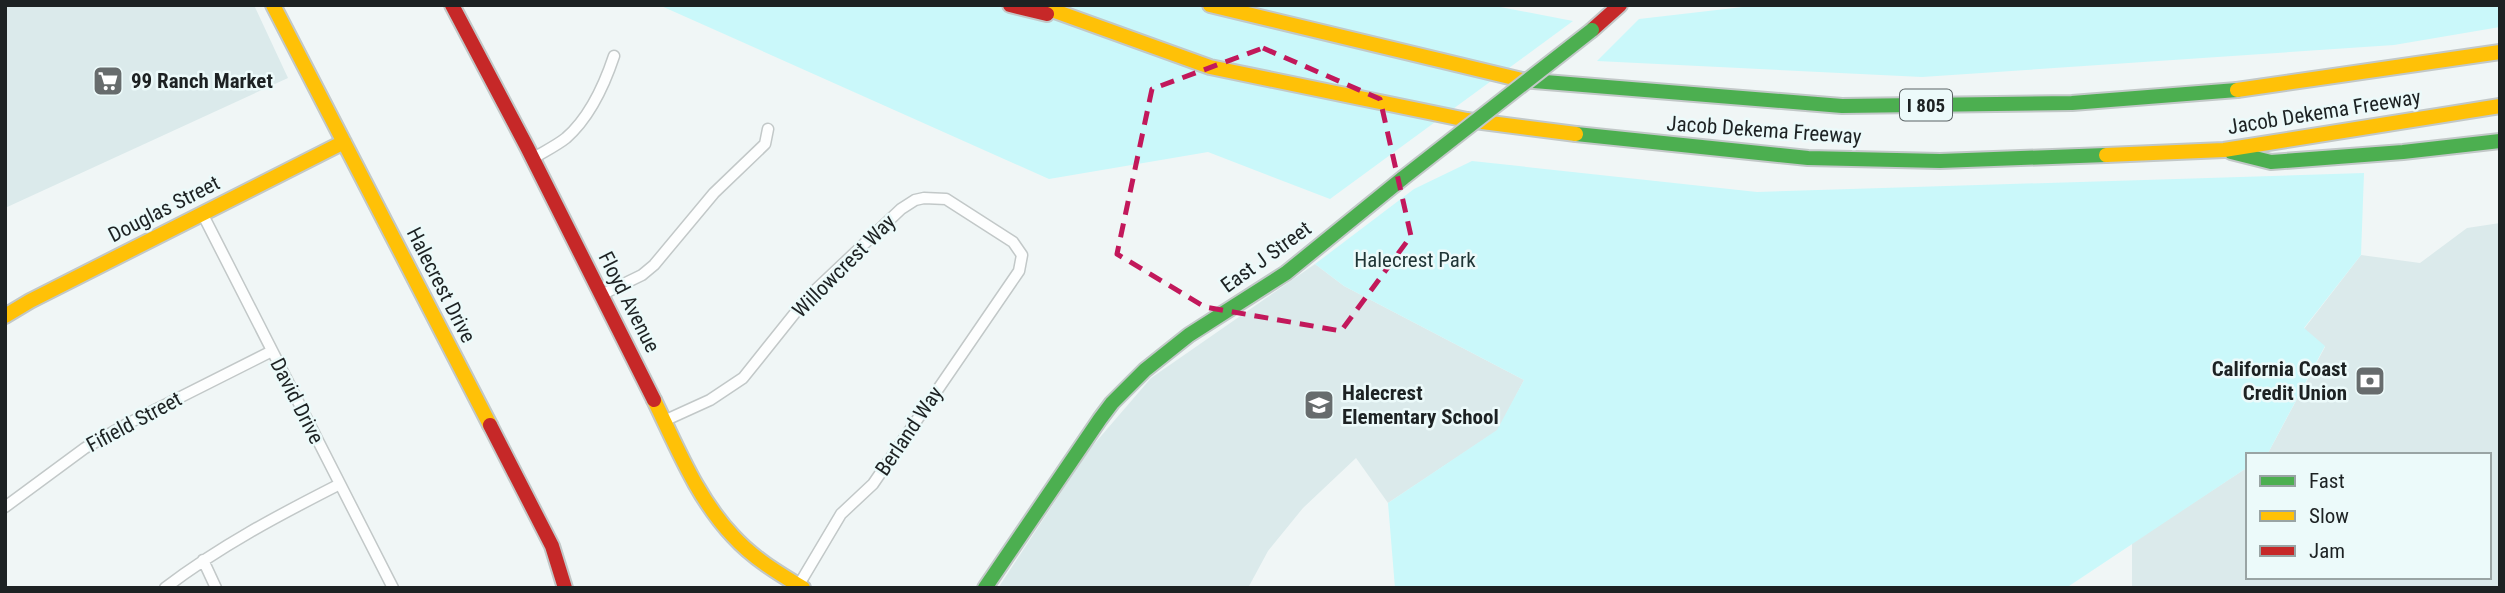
<svg xmlns="http://www.w3.org/2000/svg" width="2505" height="593" font-family="'Roboto Condensed',sans-serif">
<style>
.built{fill:#dbeaeb}
.green{fill:#caf8fa}
.lines{fill:none;stroke-linecap:round;stroke-linejoin:round}
.street-casing{stroke:#c2c8c8;stroke-width:13}
.fast-casing{stroke:#c2c8c8;stroke-width:18}
.slow-casing{stroke:#c2c8c8;stroke-width:18}
.jam-casing{stroke:#c2c8c8;stroke-width:18}
.street{stroke:#fdfefe;stroke-width:10}
.fast{stroke:#4caf50;stroke-width:14}
.slow{stroke:#ffc107;stroke-width:14}
.jam{stroke:#c62828;stroke-width:14}
.fast-bridge-casing{stroke:#c2c8c8;stroke-width:18;stroke-linecap:butt}
.fast-bridge{stroke:#4caf50;stroke-width:14}
.marked{fill:none;stroke:#c2185b;stroke-width:5;stroke-dasharray:14 9;stroke-linejoin:round}
.labels{text-anchor:middle;dominant-baseline:central;stroke-width:5;stroke-linejoin:round;paint-order:stroke}
.shield{fill:#ecfafa;stroke:#5b6364;stroke-width:2}
.shield-label{font-size:19px;font-weight:bold;fill:#1d2223}
.poi-label{font-size:21px;font-weight:bold;fill:#1d2223;stroke:#ecfafa;text-anchor:start}
.street-label{font-size:21px;fill:#1d2223;stroke:#ecfafa}
.park-label{font-size:21px;fill:#203637;stroke:#ecfafa}
</style>
<rect width="100%" height="100%" fill="#f0f6f6"/>
<path class="built" d="M5,5H254L288,78L5,208Z
M2500,223V588H2132V543L2248,467V577H2489V455H2267L2325,347L2304,329L2361,255L2420,263L2467,228Z
M1315,264L1344,286L1524,380L1498,430L1388,503L1356,458L1303,508L1268,551L1248,588H998L1089,450L1151,378Z"/>
<path class="green" d="M659,5H1490L1573,21L1330,199L1208,152L1049,179Z
M1760,5H2500V27L2394,45L1922,77L1597,61L1639,19Z
M1472,161L1757,192L2364,173L2361,255L2304,328L2325,346L2267,455H2248V467L2066,588H1395L1388,503L1497,430L1524,380L1344,286L1315,264L1414,189Z"/>
<g class="lines">
<g class="street-casing">
<path id="street" d="M532,159C543,152 556,146 566,138C590,117 604,86 614,56
M202,213L393,588
M601,295L642,275L654,265L714,193L765,144L768,129
M666,420L710,400L743,378L807,298L901,209L915,200L924,198L946,199L1013,242L1022,255L1019,271L873,484L841,514L797,588
M5,507L85,448L127,424L272,351
M203,560L216,588
M165,588C220,546 279,515 340,484"/>
</g>
<g class="fast-casing">
<path id="fast" d="M1522,80L1842,106L2072,103L2237,90
M1576,134L1808,158L1940,161L2106,155
M2231,152L2271,162L2403,152L2500,141
M985,588L1100,419L1112,403L1145,370L1189,335L1286,273L1403,178"/>
</g>
<g class="slow-casing">
<path id="slow" d="M273,5L490,425
M1038,5L1210,67L1467,120L1576,134
M1210,5L1522,80
M2237,90L2500,52
M2106,155L2224,150L2500,106
M5,316L30,301L344,142
M654,400C677,447 697,498 733,536C753,558 778,573 803,588"/>
</g>
<g class="jam-casing">
<path id="jam" d="M452,5L527,147L654,400
M1010,5L1047,14
M1592,30L1620,5
M490,425L552,546L565,588"/>
</g>
<use href="#street" class="street"/>
<use href="#fast" class="fast"/>
<use href="#slow" class="slow"/>
<use href="#jam" class="jam"/>
<g class="fast-bridge-casing">
<path id="fast-bridge" d="M1403,178L1592,30"/>
</g>
<use href="#fast-bridge" class="fast-bridge"/>
</g>
<path class="marked" d="M1263,48L1380,99L1411,236L1341,331L1205,307L1117,254L1152,89Z"/>
<defs>
<g id="supermarket-square" transform="scale(1.575)"><rect x="-9" y="-9" width="18" height="18" rx="4" fill="#676c6d" stroke="#ecfafa"/><path d="M-6-5.5h2.5l.6 2H6L4.5 2H-2.5L-4.4-4H-6ZM-1.5 3.2a1.3 1.3 0 1 0 .1 0ZM3 3.2a1.3 1.3 0 1 0 .1 0Z" fill="#fff"/></g>
<g id="bank-square" transform="scale(1.575)"><rect x="-9" y="-9" width="18" height="18" rx="4" fill="#676c6d" stroke="#ecfafa"/><path d="M-6-4H6V4H-6ZM0-2.3a2.3 2.3 0 1 0 0 4.6a2.3 2.3 0 1 0 0-4.6Z" fill="#fff"/></g>
<g id="school-square" transform="scale(1.575)"><rect x="-9" y="-9" width="18" height="18" rx="4" fill="#676c6d" stroke="#ecfafa"/><path d="M0-5L7-2L0 1L-7-2ZM-4 1L0 2.5L4 1V4Q0 6-4 4Z" fill="#fff"/></g>
</defs>
<g fill-rule="evenodd">
<use href="#supermarket-square" x="108" y="81"/>
<use href="#bank-square" x="2370" y="381"/>
<use href="#school-square" x="1319" y="405"/>
</g>
<g class="labels">
<rect class="shield" x="1900" y="89.5" width="52" height="31" rx="5"/>
<g class="shield-label">
<text x="1926" y="105">I 805</text>
</g>
<g class="poi-label">
<text x="131" y="81">99 Ranch Market</text>
<text x="2347" y="369" text-anchor="end">California Coast<tspan x="2347" dy="24">Credit Union</tspan></text>
<text x="1342" y="393">Halecrest<tspan x="1342" dy="24">Elementary School</tspan></text>
</g>
<g class="street-label">
<text transform="translate(2324 112) rotate(-9)">Jacob Dekema Freeway</text>
<text transform="translate(1764 130) rotate(4)">Jacob Dekema Freeway</text>
<text transform="translate(164 209) rotate(-27)">Douglas Street</text>
<text transform="translate(1266 257) rotate(-36)">East J Street</text>
<text transform="translate(844 266) rotate(-45)">Willowcrest Way</text>
<text transform="translate(441 285) rotate(63)">Halecrest Drive</text>
<text transform="translate(629 302) rotate(63)">Floyd Avenue</text>
<text transform="translate(297 401) rotate(63)">David Drive</text>
<text transform="translate(134 422) rotate(-28)">Fifield Street</text>
<text transform="translate(909 431) rotate(-56)">Berland Way</text>
</g>
<g class="park-label">
<text x="1415" y="260">Halecrest Park</text>
</g>
</g>
<rect width="2505" height="593" fill="none" stroke="#1d2223" stroke-width="14"/>
<rect x="2246" y="453" width="245" height="126" fill="#ecfafa" stroke="#99a4a4" stroke-width="2"/>
<rect x="2260" y="476" width="35" height="10" fill="#4caf50" stroke="#99a4a4" stroke-width="2"/>
<text x="2309" y="488" font-size="21" fill="#1d2223">Fast</text>
<rect x="2260" y="511" width="35" height="10" fill="#ffc107" stroke="#99a4a4" stroke-width="2"/>
<text x="2309" y="523" font-size="21" fill="#1d2223">Slow</text>
<rect x="2260" y="546" width="35" height="10" fill="#c62828" stroke="#99a4a4" stroke-width="2"/>
<text x="2309" y="558" font-size="21" fill="#1d2223">Jam</text>
</svg>
